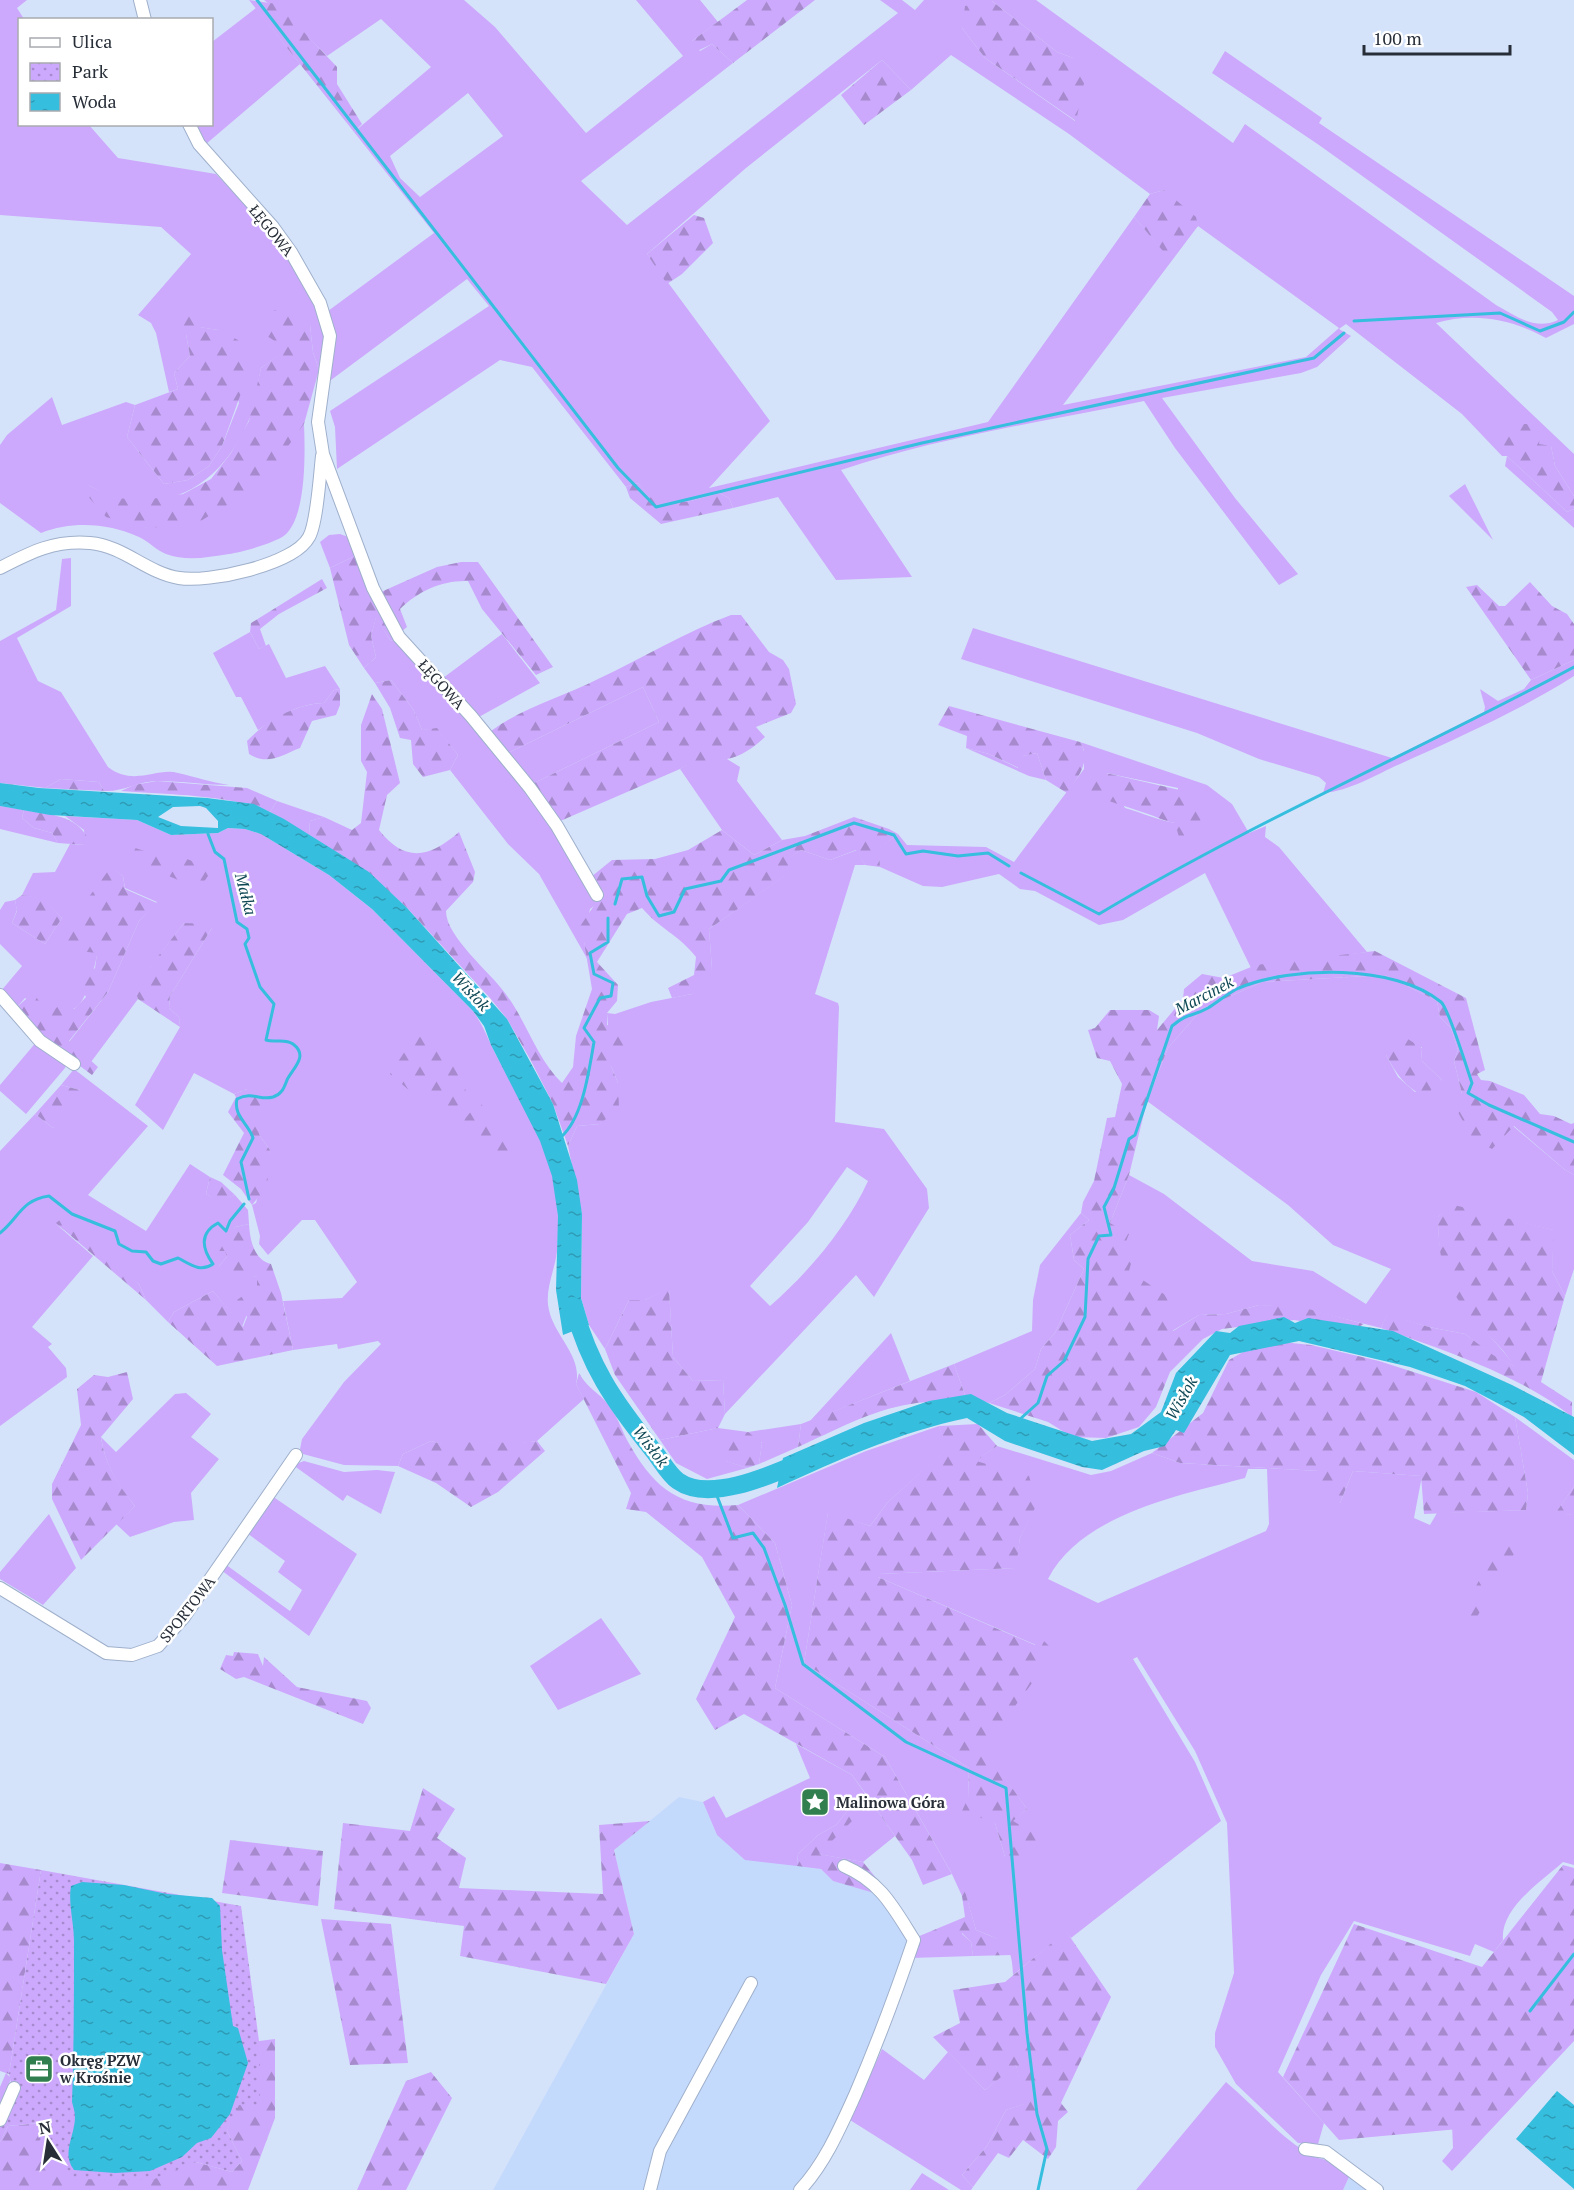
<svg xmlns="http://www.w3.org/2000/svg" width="1574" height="2190" font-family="'PT Serif',serif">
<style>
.built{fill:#c4dafd}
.green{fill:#cca9fc;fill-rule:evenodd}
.forest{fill:url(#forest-firs)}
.park{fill:url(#park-dots)}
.water{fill:url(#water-ripples);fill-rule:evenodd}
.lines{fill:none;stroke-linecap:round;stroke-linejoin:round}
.stream{stroke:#36bede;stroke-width:3}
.river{stroke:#36bede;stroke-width:18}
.minor-casing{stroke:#9fb0cb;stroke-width:14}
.minor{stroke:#fff;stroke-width:12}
.labels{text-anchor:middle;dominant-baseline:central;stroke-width:5;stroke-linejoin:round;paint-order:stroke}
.street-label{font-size:15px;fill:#272e38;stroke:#fff}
.poi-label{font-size:15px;font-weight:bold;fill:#272e38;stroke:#fff;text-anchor:start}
.water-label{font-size:16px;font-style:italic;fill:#0f4855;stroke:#fff}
</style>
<defs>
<pattern id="forest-firs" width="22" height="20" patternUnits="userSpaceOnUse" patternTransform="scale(1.5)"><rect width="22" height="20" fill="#cca9fc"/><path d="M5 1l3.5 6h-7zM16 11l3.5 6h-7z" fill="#a68acd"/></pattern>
<pattern id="park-dots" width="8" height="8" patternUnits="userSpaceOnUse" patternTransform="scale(1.5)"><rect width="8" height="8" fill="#cca9fc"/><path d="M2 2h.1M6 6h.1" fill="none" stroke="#a68acd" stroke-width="1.8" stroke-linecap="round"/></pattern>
<pattern id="water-ripples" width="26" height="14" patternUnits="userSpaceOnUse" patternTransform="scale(1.5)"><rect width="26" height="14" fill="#36bede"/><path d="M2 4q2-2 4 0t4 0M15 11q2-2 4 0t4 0" fill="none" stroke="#2e9bb5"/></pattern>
</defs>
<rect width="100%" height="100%" fill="#d5e3fa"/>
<path class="built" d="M679,1797L703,1802L717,1835L821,1869L833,1881L877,1890L911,1942L841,2119L794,2190H493L634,1934L614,1850Z
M1349,2177L1369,2190H1343Z"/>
<path class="green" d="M0,0H27L17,8L24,19L20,20V124L89,125L118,158L216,174L271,232L315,304L325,332V356L319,370L313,352L310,325L281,345L282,353L261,368C257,385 256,406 248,422C225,476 179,512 117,499C107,496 97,489 88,485L146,528L285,448L304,424C305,450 307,516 285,535C275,543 242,552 229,554C208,557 187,562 166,554C156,550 148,541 139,537C108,523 72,521 41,533L0,503V445L7,435L52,397L62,425L126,402L135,405L127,437L164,484L188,480L209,466L222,446L239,403L218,330L199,327L186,334L190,356L174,373L178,389L169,392L156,333L151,323L138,315L191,254L161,227L0,215Z
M264,0H464L495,27L586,133L683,56L636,0H700L718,22L692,41L700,51L712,44L733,63L581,181L627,225L898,13L880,0H902L915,10L924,0H1036L1233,143L1245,124L1496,305C1516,316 1535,331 1558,320L1552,312L1319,145L1212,73L1225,51L1322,118L1319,123L1574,296V324L1546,338C1512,319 1473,312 1436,323L1574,454V496L1555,466L1551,446L1507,456L1567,512L1574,509V528L1505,466L1507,456H1502L1462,414L1346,324L1339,329L1351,336L1317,367L1301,373L1162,398L1235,498L1298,574L1279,585L1175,448L1144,401C1042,422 940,437 841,470L912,577L836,580L778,497L733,508L729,498L719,493L687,502H654L638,483L626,487L532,367L500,360L337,469L335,427L330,411L489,306L467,279L327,383L328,311L434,233L354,132L431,67L381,19L327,56L300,29ZM992,1L1057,52L1073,58L1075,121L985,58L962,28ZM951,55L1069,134L1150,194L1164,190L1168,256L1134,217L988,422L709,488L770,421L647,254L746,168L882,60L911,90ZM468,93L503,136L420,197L400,178L390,156ZM1198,226L1339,328L1306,357L1063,405Z
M256,8L300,64L206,144L195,125L212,124V42Z
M1465,484L1493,540L1449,496Z
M340,534L351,538L357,555L330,568L320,542L329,535Z
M71,558V606L17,638L38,681L61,692L108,767C134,787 157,767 178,773C196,777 210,782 229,785C205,785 182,781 158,781C139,781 123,792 104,791L99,782L61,779L45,788L0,783V641L56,610L62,559Z
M376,617L390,640L397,642L505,763L564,844L597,904L590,909L584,942L589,962L539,874L508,844L450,770L458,755L437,729L422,730L413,709L391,680L375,683L364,668L376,657L371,636Z
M973,628L1392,758L1484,712L1485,707L1480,689L1498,701L1524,689L1531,680L1574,660V676C1519,711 1459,737 1400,764C1375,775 1350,791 1323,793L1326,783L1319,777L1259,759L1197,733L961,659Z
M250,632L259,649L269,644L286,678L325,666L340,689L334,690L324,703C299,703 279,717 258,730L241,697H236L213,653Z
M502,634L540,683L477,718L443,678Z
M643,687L659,722L532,784L508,753Z
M1080,742L1207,785L1232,804L1249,833L1266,826L1265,837L1279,847L1367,952L1251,968L1205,873L1123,920L1099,925L1035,891L1020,889L999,874L942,887L923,886L880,867L878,849L898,834L907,845L986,847L1014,862L1084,769V750ZM1106,773L1178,788L1175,823C1157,820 1143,813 1125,808Z
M966,748L989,754L1018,768L1022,756L1037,753L1046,780L1029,776Z
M727,759L740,767L737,781L782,840L754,855L722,830L680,769L694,760Z
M277,801L324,817L310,821L309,835L270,812Z
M0,806L24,810L22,818L34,828L52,833L58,843L0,829Z
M65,816L137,820L171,835L218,833L228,828L245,829L261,834L329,875L372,909L473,1011C483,1025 488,1039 496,1055C523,1105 559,1160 558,1219C558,1230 558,1241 557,1251C555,1270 544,1291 549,1310C554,1335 583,1357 576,1384L584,1399L537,1441L515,1444L477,1442L450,1446L431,1441L403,1454L398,1466L344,1465L303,1454L300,1449L302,1439L344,1382L381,1344L378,1341L338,1349L337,1344L293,1350L283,1301L342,1298L357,1282L315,1220H302L268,1255L259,1244L260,1236L252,1205L256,1203L270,1150L260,1136L247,1089L234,1094L194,1073L163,1130L135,1105L180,1027L179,1017L169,1008L170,996L212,928L184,923L135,987L138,999L91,1062L69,1042L108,992L139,921L157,902L125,888L123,876L111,868C106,895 97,996 75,1008C68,1012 55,1012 47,1013L25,998L18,1006L1,991L22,966L0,944V910L5,902L15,900L17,910L12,923L45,944L62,918L42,899L22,895L33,873L55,872L70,844L85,845L84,830Z
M801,850L830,860L857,850L865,865H855L815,994L838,1003L839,1007L835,1122L884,1129L927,1189L929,1208L874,1297L856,1275L725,1414L723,1380L693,1381L673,1357L669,1289L645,1300H629L605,1349L589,1325L581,1298L582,1214L568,1146L577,1126L600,1124L618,1083L611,1066L607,1013L615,1014L651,1002L692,994L712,969L709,929L797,867L789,858ZM847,1167L868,1181C847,1227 808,1273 770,1306L750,1286L808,1222Z
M1385,975L1437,1001L1440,1017L1451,1028L1458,1050L1454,1061L1462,1094L1513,1126L1564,1169L1574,1175V1269L1565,1296L1552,1271L1553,1230L1451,1205L1438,1217C1438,1295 1472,1311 1516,1367L1493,1356L1465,1334L1429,1327L1387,1315L1381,1328L1301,1308L1259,1305L1226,1314L1199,1315L1172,1331L1128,1271L1123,1249L1110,1223L1129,1175L1164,1194L1252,1261L1313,1271L1366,1304L1391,1269L1333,1245L1288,1205L1147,1101L1168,1048L1202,1009L1262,982ZM1422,1047L1421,1060L1442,1080L1415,1092L1398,1077L1386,1055Z
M38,1040L67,1062L65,1068L26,1114L0,1091V1085Z
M74,1069L148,1126L88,1195L146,1231L190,1164L210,1177L206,1194L217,1200L235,1195L248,1210L249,1224L235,1227L226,1251L227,1257L219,1266L257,1277L258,1286L242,1327L213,1291L174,1312L168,1322L146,1300L139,1284L56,1224L93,1256L32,1327L52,1344L48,1347L66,1368L67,1377L0,1426V1151L35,1114L53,1128L80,1090L61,1085Z
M1081,1213L1089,1220L1070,1235L1074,1260L1084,1269L1055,1333L1041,1349L1035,1369L1005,1395L989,1403L965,1395L954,1364L1032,1331L1033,1300L1040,1265Z
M891,1333L910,1381L810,1421Z
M186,1393L211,1414L191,1437L219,1459L191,1493L194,1520L174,1522L130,1537L116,1524L135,1506C117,1484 105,1465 101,1437L116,1452L175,1394Z
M1515,1417L1574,1460V1486L1556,1513L1574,1515V1865L1563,1862C1542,1881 1500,1908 1503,1940L1494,1952L1475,1944L1470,1956L1354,1921L1321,1975L1278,2072L1324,2123L1318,2144L1298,2143L1236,2084L1215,2047V2033L1234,1973L1227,1823L1195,1751L1137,1657L1133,1659L1195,1762L1221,1821L1071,1938L1066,1932L1013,1975C1012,1943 1004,1941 976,1930L965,1892L962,1896L951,1872L885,1757L775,1688L792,1605L775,1543L738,1505L866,1451L939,1426L947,1449L888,1502L870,1526L828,1513L804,1663L969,1768L968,1798L995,1823L1005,1857L1012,1821L1027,1809L983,1748L1040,1638L1036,1645L878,1577V1574L1015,1568L1020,1538L1036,1504L975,1461L997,1446L1091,1475L1111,1471L1152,1453L1180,1463L1319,1471L1340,1503L1353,1471L1422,1476L1414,1518L1430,1525L1437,1513L1526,1510L1528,1493ZM1248,1469H1267L1269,1524L1266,1531L1098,1603L1048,1579C1081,1514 1181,1495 1245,1478Z
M801,1424L798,1447L759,1464L762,1442L726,1461L747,1468L707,1479L676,1463L660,1440L718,1428L748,1432Z
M304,1461L344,1472L377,1470L395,1472L381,1514L347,1495L343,1501L293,1465Z
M272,1496L357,1554L309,1636L221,1570L225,1564L290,1611L302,1590L278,1572L285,1561L247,1533Z
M49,1514L76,1568L43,1605L0,1579V1572Z
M601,1618L641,1674L558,1710L530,1666Z
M796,1744L852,1775L895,1836L863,1862L818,1854L870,1802L853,1804L836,1825L818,1835L798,1854L797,1866L745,1860L717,1835L703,1802L714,1796L726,1818L810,1778Z
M961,1933L971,1942L973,1956L911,1958L915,1953Z
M1574,2025V2041L1452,2171L1442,2161L1453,2148L1452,2124Z
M882,2049L924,2080L948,2052L985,2090L1016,2064L1025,2104L1006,2110L987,2146L962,2175L973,2187L971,2190H961L850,2120Z
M6,2073L11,2078L0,2111V2087Z
M1226,2082C1254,2105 1279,2137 1311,2155C1325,2163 1338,2156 1349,2177L1343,2190H1136Z
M922,2173L949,2190H910Z"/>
<path class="forest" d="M249,0L291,6L303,18L301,29L337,67V84L362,124L354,132Z
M747,0H815L733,63L712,44L691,54L692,41Z
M992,1L1057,52L1073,58L1086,74L1076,121L985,58L962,28L965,6Z
M882,60L911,90L864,125L841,95Z
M1164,190L1196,217L1198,226L1168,257L1134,217L1150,194Z
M694,215L704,218L713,243L682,274L667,284L647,254Z
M184,306L195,309L200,327L218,330L238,340L249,371L222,446L209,466L188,480L164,484L127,437L135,405L178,389L174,373L190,356L186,334L176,327L179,312Z
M275,310L310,325L313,352L319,370L304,424L260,485L194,525L146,528L106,517L86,494L88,485L115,498L145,500L183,494L211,479L231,453L249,421L261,368L281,353V345L267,336L263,316Z
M1517,424H1541L1539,444L1551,446L1555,466L1574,496V509L1567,512L1507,456L1500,429Z
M638,483L655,502H687L719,493L729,498L733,508L661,524L630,498L626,487Z
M357,555L397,642L390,640L376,618L371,636L376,657L364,668L349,645L330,568Z
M461,562H478L553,667L536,675L482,609L468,581C443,580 418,591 400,609L407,627L401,632L381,592L437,567Z
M322,579L327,588L279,614L260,629L266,646L259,649L250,632L251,623Z
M1530,582L1552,606L1567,614L1574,624V660L1531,680L1466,587L1477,585L1499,606H1505Z
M731,615H741L769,652L783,660L789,669L796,704L791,713L756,727L765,737C754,747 742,756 727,759C707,763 698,757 680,769L558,822L532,784L659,722L643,687L508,753L491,731C524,707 562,697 598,679C643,658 685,632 731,615Z
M391,680L413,709L422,730L437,728L458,755L450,770L423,777L413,764L411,740L400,738L390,708L375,683Z
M340,689V705L336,715L312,721L300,748C282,755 268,766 249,754L247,741C267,720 296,704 324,703L334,690Z
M372,694L382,709L400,783L387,795L379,830C406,864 430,857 459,832L475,872L473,882L446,911C446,937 490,972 505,993C527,1022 537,1059 562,1083L573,1067L576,1036L592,989L584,942L577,931L601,895L591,877L612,860L655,859L688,850L722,830L754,855L782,840L805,836L854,817L889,829L898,834L879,849L880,867L865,865L856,850L830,860L801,850L790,858L798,867L709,929L712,969L709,983L692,994L672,998L668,988L694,975L696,957C680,936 659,928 642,908L627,914L597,962L618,985L617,1001L607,1013V1025L616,1027L629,1042L611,1066L618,1083L619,1108L600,1124L577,1126L568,1146L553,1104L530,1059L507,1019L490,998L407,908L369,873L309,835L310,821L324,817L352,830L361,823L367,772L361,761V725Z
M949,706L1080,742C1092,761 1078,777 1067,793L1046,780L1037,753L1023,756L1019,768L989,754L966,748L967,736L938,725Z
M1106,773L1197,794L1201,823L1195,834L1179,837L1175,823C1163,821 1158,817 1148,814C1126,806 1105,801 1084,791L1095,775Z
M61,779L99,782L104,791L45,788Z
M157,781L247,788L277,801L270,812C233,795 162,794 121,791L134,785Z
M24,810C50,815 76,814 89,840L85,845L58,843L52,833L34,828L22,818Z
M110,840L157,855L167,851L207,867L210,873L199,889L113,852Z
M111,867L123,876L125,889L157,903L139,921L108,992L69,1041L98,1067L92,1075L40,1036L18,1006L33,993L48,1013L65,1002L74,1009L86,997L78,982L95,968L97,953L69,950L63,932Z
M22,895L42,898L62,918L45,944L12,923L17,911L15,900Z
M184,923L207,924L212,928L170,996L169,1008L179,1017L180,1027L138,999L134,987Z
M1375,951L1466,998L1485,1070L1477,1074L1481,1080L1490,1081L1524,1095L1540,1114L1554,1116L1571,1124L1574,1123V1175L1564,1169L1514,1126L1492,1149L1473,1139L1455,1107L1462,1094L1454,1061L1458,1050L1451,1028L1440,1017L1437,1001L1385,975L1262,982L1202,1009L1168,1048L1147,1101L1129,1175L1110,1223L1129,1234L1123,1249L1133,1256L1129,1271L1167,1296L1173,1331L1199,1315L1226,1314L1259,1305L1301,1307L1364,1324L1353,1330L1294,1320L1222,1329L1203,1339L1170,1372L1156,1407L1139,1427L1106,1438L1072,1437L1048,1422L989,1403L1005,1395L1035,1369L1041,1349L1055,1333L1084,1269L1074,1260L1070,1235L1089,1220L1081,1213L1083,1202L1094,1181L1107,1118L1115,1117L1122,1084L1110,1061L1097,1058L1088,1030L1095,1028L1110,1010H1149L1159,1016L1157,1030L1183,999L1184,989L1202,974L1224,978L1256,965Z
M437,1032L469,1097L450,1111L421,1089L410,1091L390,1074L413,1039Z
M1400,1034L1422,1048L1421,1060L1442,1080L1425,1096C1405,1088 1396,1073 1386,1055L1393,1038Z
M61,1085L80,1090L85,1100L53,1128L35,1114Z
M247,1089L255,1090L262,1105L256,1117L260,1136L270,1150L267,1187L252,1205L241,1189L223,1175L244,1133L228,1112L236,1097L234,1094Z
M479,1102L512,1137L507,1154L492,1150L463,1121Z
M210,1177L221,1182L235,1195L217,1201L206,1194Z
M1450,1204L1554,1230L1552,1271L1565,1296L1541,1382L1572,1402V1417C1521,1375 1443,1350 1381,1328L1387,1314L1429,1327L1465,1334L1493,1355L1514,1366C1499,1341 1472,1323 1457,1298C1441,1274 1438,1245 1438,1217Z
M61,1219L139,1284L146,1300L56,1223Z
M249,1224C250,1240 254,1260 271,1264L281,1293L293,1350L217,1366L168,1322L174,1312L213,1291L243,1327L247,1317L237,1300L257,1286V1277L239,1274L228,1278L220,1272L219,1266L227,1257L225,1251H216L214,1241L218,1235L231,1234L235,1227Z
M669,1288L673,1357L693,1381L723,1380L725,1414L718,1428L660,1440L615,1375L605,1349L629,1300H645Z
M1264,1340L1311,1345L1379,1361L1476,1392L1515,1417L1528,1493L1526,1510L1424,1514L1421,1476L1353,1471L1340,1503L1320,1496L1319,1471L1180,1463L1152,1453L1203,1413L1229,1360Z
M954,1364L965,1395C947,1404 930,1400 911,1404C871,1410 834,1431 798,1447L801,1424Z
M127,1372L133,1399L101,1437C105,1465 118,1484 135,1506L81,1560L52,1499V1484L81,1425L77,1389L94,1375L108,1377Z
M579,1373C589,1390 596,1390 607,1403C616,1413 621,1428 627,1440C654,1489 680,1510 738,1505L775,1543L792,1605L775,1688L885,1757L952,1874L923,1885L912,1860L871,1802L819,1854L863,1862L881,1884L874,1893L833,1881L821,1869L797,1866L798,1854L818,1835L836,1825L852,1805L871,1801L852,1775L744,1714L715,1730L696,1699L735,1617L702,1557L646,1512L626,1509L631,1493L576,1384Z
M978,1424L997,1446L976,1461L1029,1476L1037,1504L1020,1538L1016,1568L879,1574L878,1577L1035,1645L1040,1637L1055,1652L984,1748L1027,1809L1013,1821L1035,1834L1037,1844L1029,1857L1014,1860L1005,1857L995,1823L962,1811L968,1798L969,1768L804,1663L828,1512L870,1526L888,1502L946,1449L939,1426Z
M748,1432L762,1443L759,1464L747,1468L725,1461L732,1439Z
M431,1441C453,1447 458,1442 479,1442C499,1442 517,1444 537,1441L545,1451L498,1492L471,1507L436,1483L398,1466L403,1454Z
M1574,1486V1515L1555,1514Z
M1502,1540H1509L1517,1549L1471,1627L1459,1616Z
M234,1652L258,1654L263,1666L264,1657L297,1687L367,1701L371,1708L363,1724L244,1677L236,1679L220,1669L226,1655L233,1656Z
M423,1788L455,1809L437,1838L466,1858L459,1888L603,1894L599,1825L650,1821L614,1850L634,1934L606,1984L460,1956L464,1926L334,1909L343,1823L410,1831Z
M230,1840L323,1851L318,1906L222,1893Z
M0,1863L41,1870L9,2074L0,2071Z
M1563,1865L1574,1868V2035L1491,2126L1339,2140L1283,2077L1354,1924L1482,1967Z
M965,1891L976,1930L1003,1941L1013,1955L973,1956L971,1942L962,1933L956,1949L915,1953L917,1937L965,1917L962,1896Z
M321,1919L391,1924L408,2063L350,2065Z
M1066,1931L1111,1997L1061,2103L1068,2112L1058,2121L1056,2147L1048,2159L1023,2140L1009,2158L998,2153L973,2187L962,2175L987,2146L1006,2110L1024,2104L1016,2065L985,2090L933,2037L960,2023L953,1990L1005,1982Z
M275,2039V2118L248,2190H0V2142L8,2126L40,2123L186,2164L196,2162L232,2172L242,2161L227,2131C237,2100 260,2075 259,2041Z
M431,2072L452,2098L406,2190H357L406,2081Z"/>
<path class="park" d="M41,1870L241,1906L259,2041V2106L239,2105L227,2131L242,2161L232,2172L196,2162L152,2180L73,2179L38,2139L39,2123L8,2126L0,2142V2111L11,2083L9,2074Z"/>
<path class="water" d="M0,783L39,788L207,798L254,804L284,819L369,872L407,908L507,1019L553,1104L577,1180L582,1214L581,1298L589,1325L563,1335L556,1290L558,1216L552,1176L540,1141L491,1045L484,1026L473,1011L372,909L329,875L261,834L245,829L228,828L218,833L171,835L137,820L50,815L0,806ZM200,806L206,808L218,821V828L181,826L158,817L173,807Z
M1284,1317L1295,1323L1308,1318L1393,1331L1512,1385L1574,1417V1455L1524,1417L1465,1386L1410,1367L1299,1341L1230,1355L1184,1433L1176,1430L1165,1446L1144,1451L1102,1470L1082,1467L1005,1441L967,1418C900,1432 840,1459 777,1488L783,1458L864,1423L929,1401L971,1394L1007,1413L1092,1441L1131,1434L1161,1412L1176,1373L1216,1331L1230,1333L1239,1326Z
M82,1882L124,1885L167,1894L212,1898L220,1906L222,1950L233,2026L238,2028L248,2063L230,2114L211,2138L197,2143L182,2157L150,2171L115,2173L74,2170C61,2153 75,2136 75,2117C75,2112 73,2106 72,2102C74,2048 74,1995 74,1941C74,1923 68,1903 71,1886Z
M1557,2091L1574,2105V2189L1516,2139Z"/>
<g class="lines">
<path class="stream" d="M257,0L618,468L656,507L922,443L1314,358L1344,333
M1354,321L1500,313L1540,331L1564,322L1574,312
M208,834L215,852L224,859L237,922L247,929L249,938L245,944L260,987L274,1004L266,1040C274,1043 285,1038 293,1044C309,1056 293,1068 287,1080C284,1088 282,1094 273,1097C260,1101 253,1091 237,1099C233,1116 249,1124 253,1138L241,1162L249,1199
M1021,873L1099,914C1253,822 1417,751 1574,667
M615,904L622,879L642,877L647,896L659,916L674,912L685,889L721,881L729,870L854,823L894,835L906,854L923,851L958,856L988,853L1009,866
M561,1137C583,1118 589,1070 594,1042L584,1028L600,998L611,996L613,983L594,974L590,953L608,942V918
M0,1233C19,1218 21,1200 49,1196L72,1214L115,1231L119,1244L132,1251L146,1252L153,1261L161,1264L178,1258C190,1264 200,1273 213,1264C202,1249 199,1233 218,1223L226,1231L230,1221L244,1204
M1019,1420L1038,1403L1047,1376L1064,1361L1085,1317L1088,1259L1099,1236L1111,1235L1104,1207L1114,1188L1129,1139L1135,1135L1172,1026C1189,1012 1192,1017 1208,1008C1218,1002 1228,993 1239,988C1292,966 1395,964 1441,1002C1449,1009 1467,1069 1472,1083L1468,1093L1489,1105L1574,1142
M714,1488L733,1538L753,1533L764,1548L785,1605L803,1664L906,1742L1006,1788L1027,2033L1037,2114L1047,2149L1038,2190
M1530,2011L1574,1954"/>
<path class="river" d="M573,1306C590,1367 613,1400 652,1449C660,1458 668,1474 678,1481C709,1503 771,1475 801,1462"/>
<g class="minor-casing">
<path id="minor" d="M140,0L145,20
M189,124L199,144L273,227L291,252L320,303L330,336L318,422L323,454L373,588L399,637L471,716L530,788L557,826L597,895
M0,568C31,552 54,540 90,543C124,546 147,573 179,578C208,583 294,565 309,537C317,523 320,473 322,456
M0,995L40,1041L74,1064
M0,1588L106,1653L132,1655L158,1646L184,1617L296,1455
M0,2120L14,2088
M1305,2149L1326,2152L1377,2190
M650,2190L660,2151L751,1983
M800,2190C825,2163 840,2128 855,2095C877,2044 896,1993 914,1940C893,1907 881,1882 844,1866"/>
</g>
<use href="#minor" class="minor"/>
</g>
<defs>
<g id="sight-square" transform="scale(1.5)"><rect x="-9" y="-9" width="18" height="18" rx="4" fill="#317f4e" stroke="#fff"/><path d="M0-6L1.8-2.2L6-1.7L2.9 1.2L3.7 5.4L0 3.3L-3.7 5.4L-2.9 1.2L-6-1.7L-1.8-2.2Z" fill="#fff"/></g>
<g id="office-square" transform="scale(1.5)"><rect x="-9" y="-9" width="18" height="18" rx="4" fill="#317f4e" stroke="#fff"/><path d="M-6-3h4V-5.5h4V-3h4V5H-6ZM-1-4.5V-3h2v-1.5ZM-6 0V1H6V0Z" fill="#fff"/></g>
</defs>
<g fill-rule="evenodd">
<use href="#sight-square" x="815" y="1802"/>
<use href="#office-square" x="39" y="2069"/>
</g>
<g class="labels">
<g class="street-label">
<text transform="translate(272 230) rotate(51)">ŁĘGOWA</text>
<text transform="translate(442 684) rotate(48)">ŁĘGOWA</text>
<text transform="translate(187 1609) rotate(-52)">SPORTOWA</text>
</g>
<g class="poi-label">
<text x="836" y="1802">Malinowa Góra</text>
<text x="60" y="2060">Okręg PZW<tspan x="60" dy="17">w Krośnie</tspan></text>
</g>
<g class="water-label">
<text transform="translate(246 894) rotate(75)">Małka</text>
<text transform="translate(471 991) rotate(47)">Wisłok</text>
<text transform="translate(1204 995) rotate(-28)">Marcinek</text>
<text transform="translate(1181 1398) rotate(-60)">Wisłok</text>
<text transform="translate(651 1446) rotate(52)">Wisłok</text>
</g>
</g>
<rect x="18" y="18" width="195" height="108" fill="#ffffff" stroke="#a9abaf" stroke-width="1.5"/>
<rect x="30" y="38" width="30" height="9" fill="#ffffff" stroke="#a9abaf" stroke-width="1.5"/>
<text x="72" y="48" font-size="18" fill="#272e38">Ulica</text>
<rect x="30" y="63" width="30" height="18" fill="url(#park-dots)" stroke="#a9abaf" stroke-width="1.5"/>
<text x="72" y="78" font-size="18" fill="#272e38">Park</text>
<rect x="30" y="93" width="30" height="18" fill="url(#water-ripples)" stroke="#a9abaf" stroke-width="1.5"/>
<text x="72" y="108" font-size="18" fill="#272e38">Woda</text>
<g transform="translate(48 2142) rotate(348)" stroke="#ffffff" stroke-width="4.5" paint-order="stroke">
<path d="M0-4.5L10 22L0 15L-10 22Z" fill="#272e38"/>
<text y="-9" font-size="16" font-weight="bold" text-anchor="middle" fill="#272e38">N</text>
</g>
<path d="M1364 45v9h146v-9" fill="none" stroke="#272e38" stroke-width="3"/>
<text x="1373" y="45" font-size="18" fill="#272e38" stroke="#ffffff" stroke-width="4.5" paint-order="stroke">100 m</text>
</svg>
